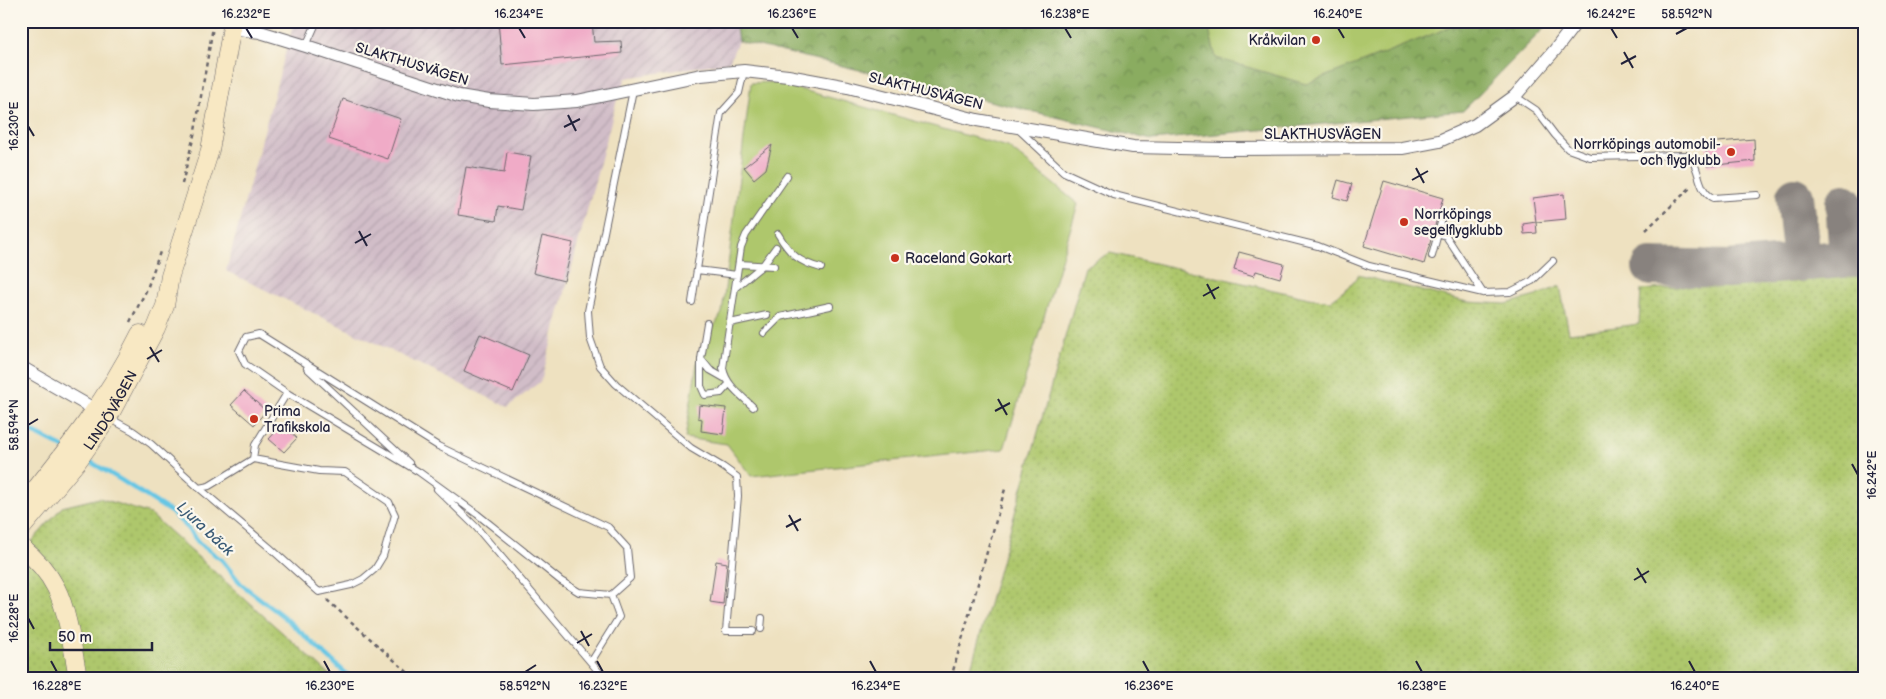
<svg xmlns="http://www.w3.org/2000/svg" width="1886" height="699" font-family="'Balsamiq Sans',sans-serif">
<style>
.industrial{fill:url(#industrial-furrows)}
.grass{fill:url(#grass-dots);stroke:#687454}
.forest{fill:url(#forest-crowns);stroke:#56674e}
.green{fill:#aec76c;stroke:#687454}
.lines{fill:none;stroke-linecap:round;stroke-linejoin:round}
.stream{stroke:#66c6e4;stroke-width:4.5}
.taxiway{stroke:#88827e;stroke-width:38}
.building{fill:#f0abc7}
.service-casing{stroke:#69656a;stroke-width:8}
.minor-casing{stroke:#69656a;stroke-width:14}
.secondary-casing{stroke:#69656a;stroke-width:19}
.path{stroke:#69656a;stroke-width:2.5;stroke-dasharray:4 4;stroke-linecap:butt}
.service{stroke:#fff;stroke-width:6}
.minor{stroke:#fff;stroke-width:12}
.secondary{stroke:#f8e8c3;stroke-width:18}
.ticks{fill:none;stroke:#22223b;stroke-width:2}
.poi-dot{fill:#c8321e;stroke:#fbf7ec;stroke-width:2}
.labels{text-anchor:middle;dominant-baseline:central;stroke-width:4.5;stroke-linejoin:round;paint-order:stroke}
.poi-label{font-size:14px;fill:#22223b;stroke:#fbf7ec;text-anchor:start}
.street-label{font-size:14px;fill:#22223b;stroke:#fbf7ec}
.water-label{font-size:15px;font-style:italic;fill:#3a5b76;stroke:#fbf7ec}
.neatline{fill:none;stroke:#22223b;stroke-width:2}
.ticks-label{font-size:12px;text-anchor:middle;fill:#22223b}
</style>
<defs>
<pattern id="industrial-furrows" width="10" height="10" patternUnits="userSpaceOnUse" patternTransform="scale(1.25)"><rect width="10" height="10" fill="#d1bdc8"/><path d="M-1 1l2-2M0 10L10 0M9 11l2-2" fill="none" stroke="#b3a2ad"/></pattern>
<pattern id="grass-dots" width="8" height="8" patternUnits="userSpaceOnUse" patternTransform="scale(1.25)"><rect width="8" height="8" fill="#aec76c"/><path d="M2 2h.1M6 6h.1" fill="none" stroke="#95ab5e" stroke-width="1.8" stroke-linecap="round"/></pattern>
<pattern id="forest-crowns" width="20" height="18" patternUnits="userSpaceOnUse" patternTransform="scale(1.25)"><rect width="20" height="18" fill="#8aac60"/><path d="M2 6a3 3 0 1 1 6 0M12 15a3 3 0 1 1 6 0" fill="none" stroke="#708c50"/></pattern>
</defs>
<rect width="100%" height="100%" fill="#fbf7ec"/>
<filter id="ink" filterUnits="userSpaceOnUse"><feTurbulence type="fractalNoise" baseFrequency=".02" numOctaves="2"/><feDisplacementMap in="SourceGraphic" scale="10" xChannelSelector="R" yChannelSelector="G"/><feConvolveMatrix kernelMatrix="1 2 1 2 8 2 1 2 1" color-interpolation-filters="sRGB"/></filter>
<filter id="wash" filterUnits="userSpaceOnUse"><feTurbulence type="fractalNoise" baseFrequency=".0096" numOctaves="4" result="noise"/><feDisplacementMap in="SourceGraphic" scale="20" xChannelSelector="R" yChannelSelector="G"/><feGaussianBlur stdDeviation="1.12" result="paint"/><feColorMatrix in="noise" values="0 0 0 0 0 0 0 0 0 0 0 0 0 0 0 0 0 1.4 0 .05"/><feComposite in="paint" operator="in"/></filter>
<g filter="url(#wash)">
<rect width="100%" height="100%" fill="#eee1c0"/>
<path class="industrial" d="M294,21H735L738,41L729,62L626,78L616,103L541,381L508,407L226,271Z"/>
<path class="grass" d="M1110,253L1309,298L1330,301L1349,287L1358,275L1467,302L1506,304L1536,296L1560,286L1569,333L1639,324L1641,290L1725,283L1865,267V678H968L1085,267Z
M99,498L150,514L333,678H21V554L62,507Z"/>
<path class="forest" d="M735,21H1028L1034,23L1041,21H1207L1216,58L1306,84L1466,21H1551L1463,111L1152,140L738,41Z"/>
<path class="green" d="M1207,21H1466L1306,84L1216,58Z
M774,82L1008,147L1078,204L1004,449L751,476L727,444L685,438L699,351L722,313L751,83Z"/>
<g class="lines">
<path class="stream" d="M21,426L64,448
M84,458L121,480L171,512L184,524L199,543L222,560L241,584L284,617L351,678"/>
<path class="taxiway" d="M1795,196L1802,262
M1844,203L1848,257
M1651,267L1728,269L1865,257"/>
</g>
<g id="blocks">
<path class="building" d="M498,21H592L594,42L621,41L622,53L502,65Z
M343,99L401,119L388,159L329,139Z
M1754,139L1755,161L1707,166L1706,143Z
M772,145L766,169L754,179L744,167Z
M507,152L531,156L521,210L498,206L496,221L458,215L466,167L504,173Z
M1338,180L1352,184L1347,201L1333,197Z
M1384,181L1443,198L1424,264L1364,246Z
M1564,194L1566,219L1536,222L1533,198Z
M1536,222L1537,233L1524,234L1523,224Z
M542,236L573,243L564,281L533,273Z
M1239,252L1284,264L1280,278L1256,271L1254,276L1234,270Z
M480,334L529,355L513,392L464,371Z
M244,391L266,411L254,425L231,405Z
M699,405L726,408L723,434L701,431L702,419L698,418Z
M282,425L297,438L284,452L269,439Z
M716,561L727,563L723,604L710,602Z"/>
</g>
</g>
<g filter="url(#ink)">
<use href="#blocks" fill-opacity="0" stroke="#69656a" stroke-width="1"/>
<g class="lines">
<g class="service-casing">
<path id="service" d="M306,46L317,21
M633,90L588,311L590,338L600,366L616,384L691,448L723,467L737,477L738,496L726,631H753
M1515,96L1536,110L1555,135L1568,149L1590,157L1686,155C1702,165 1695,189 1713,198L1757,195
M1018,129L1064,172L1114,195L1318,246L1369,266L1483,293L1510,292L1532,281L1553,261
M1438,233L1446,236L1483,293
M778,234C790,254 798,262 821,268
M1432,256L1443,215
M739,264L774,266
M697,270L737,275
M735,288L763,265L776,247
M692,302L721,113L739,93L744,71
M707,323L701,359L710,370L724,378
M730,323L767,315
M764,333L780,317L830,306
M259,334L438,446L608,527L627,548L630,578L611,595L579,592L561,581L477,514L419,472L287,393L245,364L239,351L246,337Z
M701,359V386L705,395L721,393L729,384
M307,368L409,463
M753,407C741,395 726,385 723,368L741,247L746,235L787,176
M109,418L133,431L151,444L199,488L209,486L253,459L319,471L345,472L389,502L395,515L383,556L375,569L363,579L351,585L319,592L269,547L199,488
M253,459L255,445L287,393
M437,489L476,527L604,678
M761,629L762,618
M591,662L619,617L611,595"/>
</g>
<g class="minor-casing">
<path id="minor" d="M232,28L260,32L306,46L459,96L489,101L534,104L577,101L701,75L744,71L788,76L848,87L977,120L1133,147L1224,149L1402,148L1439,141L1475,125L1515,96L1555,50L1577,21
M21,367L94,409"/>
</g>
<g class="secondary-casing">
<g id="secondary">
<path d="M21,507C65,453 109,397 140,334"/>
<path id="s1" d="M21,529L77,462L108,418L156,328L165,306L170,276L210,150L233,21"/>
<path d="M21,547C35,558 48,572 56,588C68,611 73,651 78,678"/>
</g>
</g>
<path class="path" d="M182,184L195,131L214,21
M1646,230L1692,186
M130,322L147,289L161,249
M327,600L414,678
M951,678L1005,489"/>
<use href="#service" class="service"/>
<use href="#minor" class="minor"/>
<use href="#secondary" class="secondary"/>
</g>
</g>
<path class="ticks" d="M246,28L252,38M519,28L525,38M792,28L798,38M1065,28L1071,38M1338,28L1344,38M1611,28L1617,38M1676,34L1687,28M1624,52L1633,68M1621,64L1636,56M568,115L576,131M28,126L34,136M564,127L580,119M1416,168L1424,183M1412,180L1428,171M359,231L367,246M355,243L371,234M1207,284L1215,299M1203,296L1219,287M150,347L159,362M147,359L162,350M998,399L1007,415M995,411L1010,403M28,425L38,419M1852,464L1858,475M789,515L798,531M786,527L801,519M1637,568L1646,583M1634,580L1649,571M28,618L34,629M581,631L589,646M577,643L592,634M51,661L57,672M324,661L330,672M597,661L603,672M870,661L876,672M1143,661L1149,672M1416,661L1422,672M1689,661L1695,672M525,672L536,665"/>
<g class="poi-dot">
<circle cx="1316" cy="40" r="5"/>
<circle cx="1731" cy="152" r="5"/>
<circle cx="1404" cy="222" r="5"/>
<circle cx="895" cy="258" r="5"/>
<circle cx="254" cy="419" r="5"/>
</g>
<g class="labels">
<g class="poi-label">
<text x="1306" y="40" text-anchor="end">Kråkvilan</text>
<text x="1721" y="144" text-anchor="end">Norrköpings automobil-<tspan x="1721" dy="16">och flygklubb</tspan></text>
<text x="1414" y="214">Norrköpings<tspan x="1414" dy="16">segelflygklubb</tspan></text>
<text x="905" y="258">Raceland Gokart</text>
<text x="264" y="411">Prima<tspan x="264" dy="16">Trafikskola</tspan></text>
</g>
<g class="street-label">
<text transform="translate(412 64) rotate(17)">SLAKTHUSVÄGEN</text>
<text transform="translate(926 91) rotate(14)">SLAKTHUSVÄGEN</text>
<text x="1323" y="134">SLAKTHUSVÄGEN</text>
<text stroke="none"><textPath href="#s1" startOffset="149">LINDÖVÄGEN</textPath></text>
</g>
<g class="water-label">
<text transform="translate(205 529) rotate(43)">Ljura bäck</text>
</g>
</g>
<rect width="1886" height="699" fill="none" stroke="#fbf7ec" stroke-width="55"/>
<path d="M50 642v8h102v-8" fill="none" stroke="#22223b" stroke-width="2.5"/>
<text x="58" y="642" font-size="15" fill="#22223b" stroke="#fbf7ec" stroke-width="4" paint-order="stroke">50 m</text>
<rect x="28" y="28" width="1830" height="644" class="neatline"/>
<g class="ticks-label">
<text x="246" y="18">16.232°E</text>
<text x="519" y="18">16.234°E</text>
<text x="792" y="18">16.236°E</text>
<text x="1065" y="18">16.238°E</text>
<text x="1338" y="18">16.240°E</text>
<text x="1611" y="18">16.242°E</text>
<text x="1687" y="18">58.592°N</text>
<text transform="translate(14 126) rotate(-90)" y="4">16.230°E</text>
<text transform="translate(14 425) rotate(-90)" y="4">58.594°N</text>
<text transform="translate(1872 475) rotate(-90)" y="4">16.242°E</text>
<text transform="translate(14 618) rotate(-90)" y="4">16.228°E</text>
<text x="57" y="690">16.228°E</text>
<text x="330" y="690">16.230°E</text>
<text x="525" y="690">58.592°N</text>
<text x="603" y="690">16.232°E</text>
<text x="876" y="690">16.234°E</text>
<text x="1149" y="690">16.236°E</text>
<text x="1422" y="690">16.238°E</text>
<text x="1695" y="690">16.240°E</text>
</g>
</svg>
